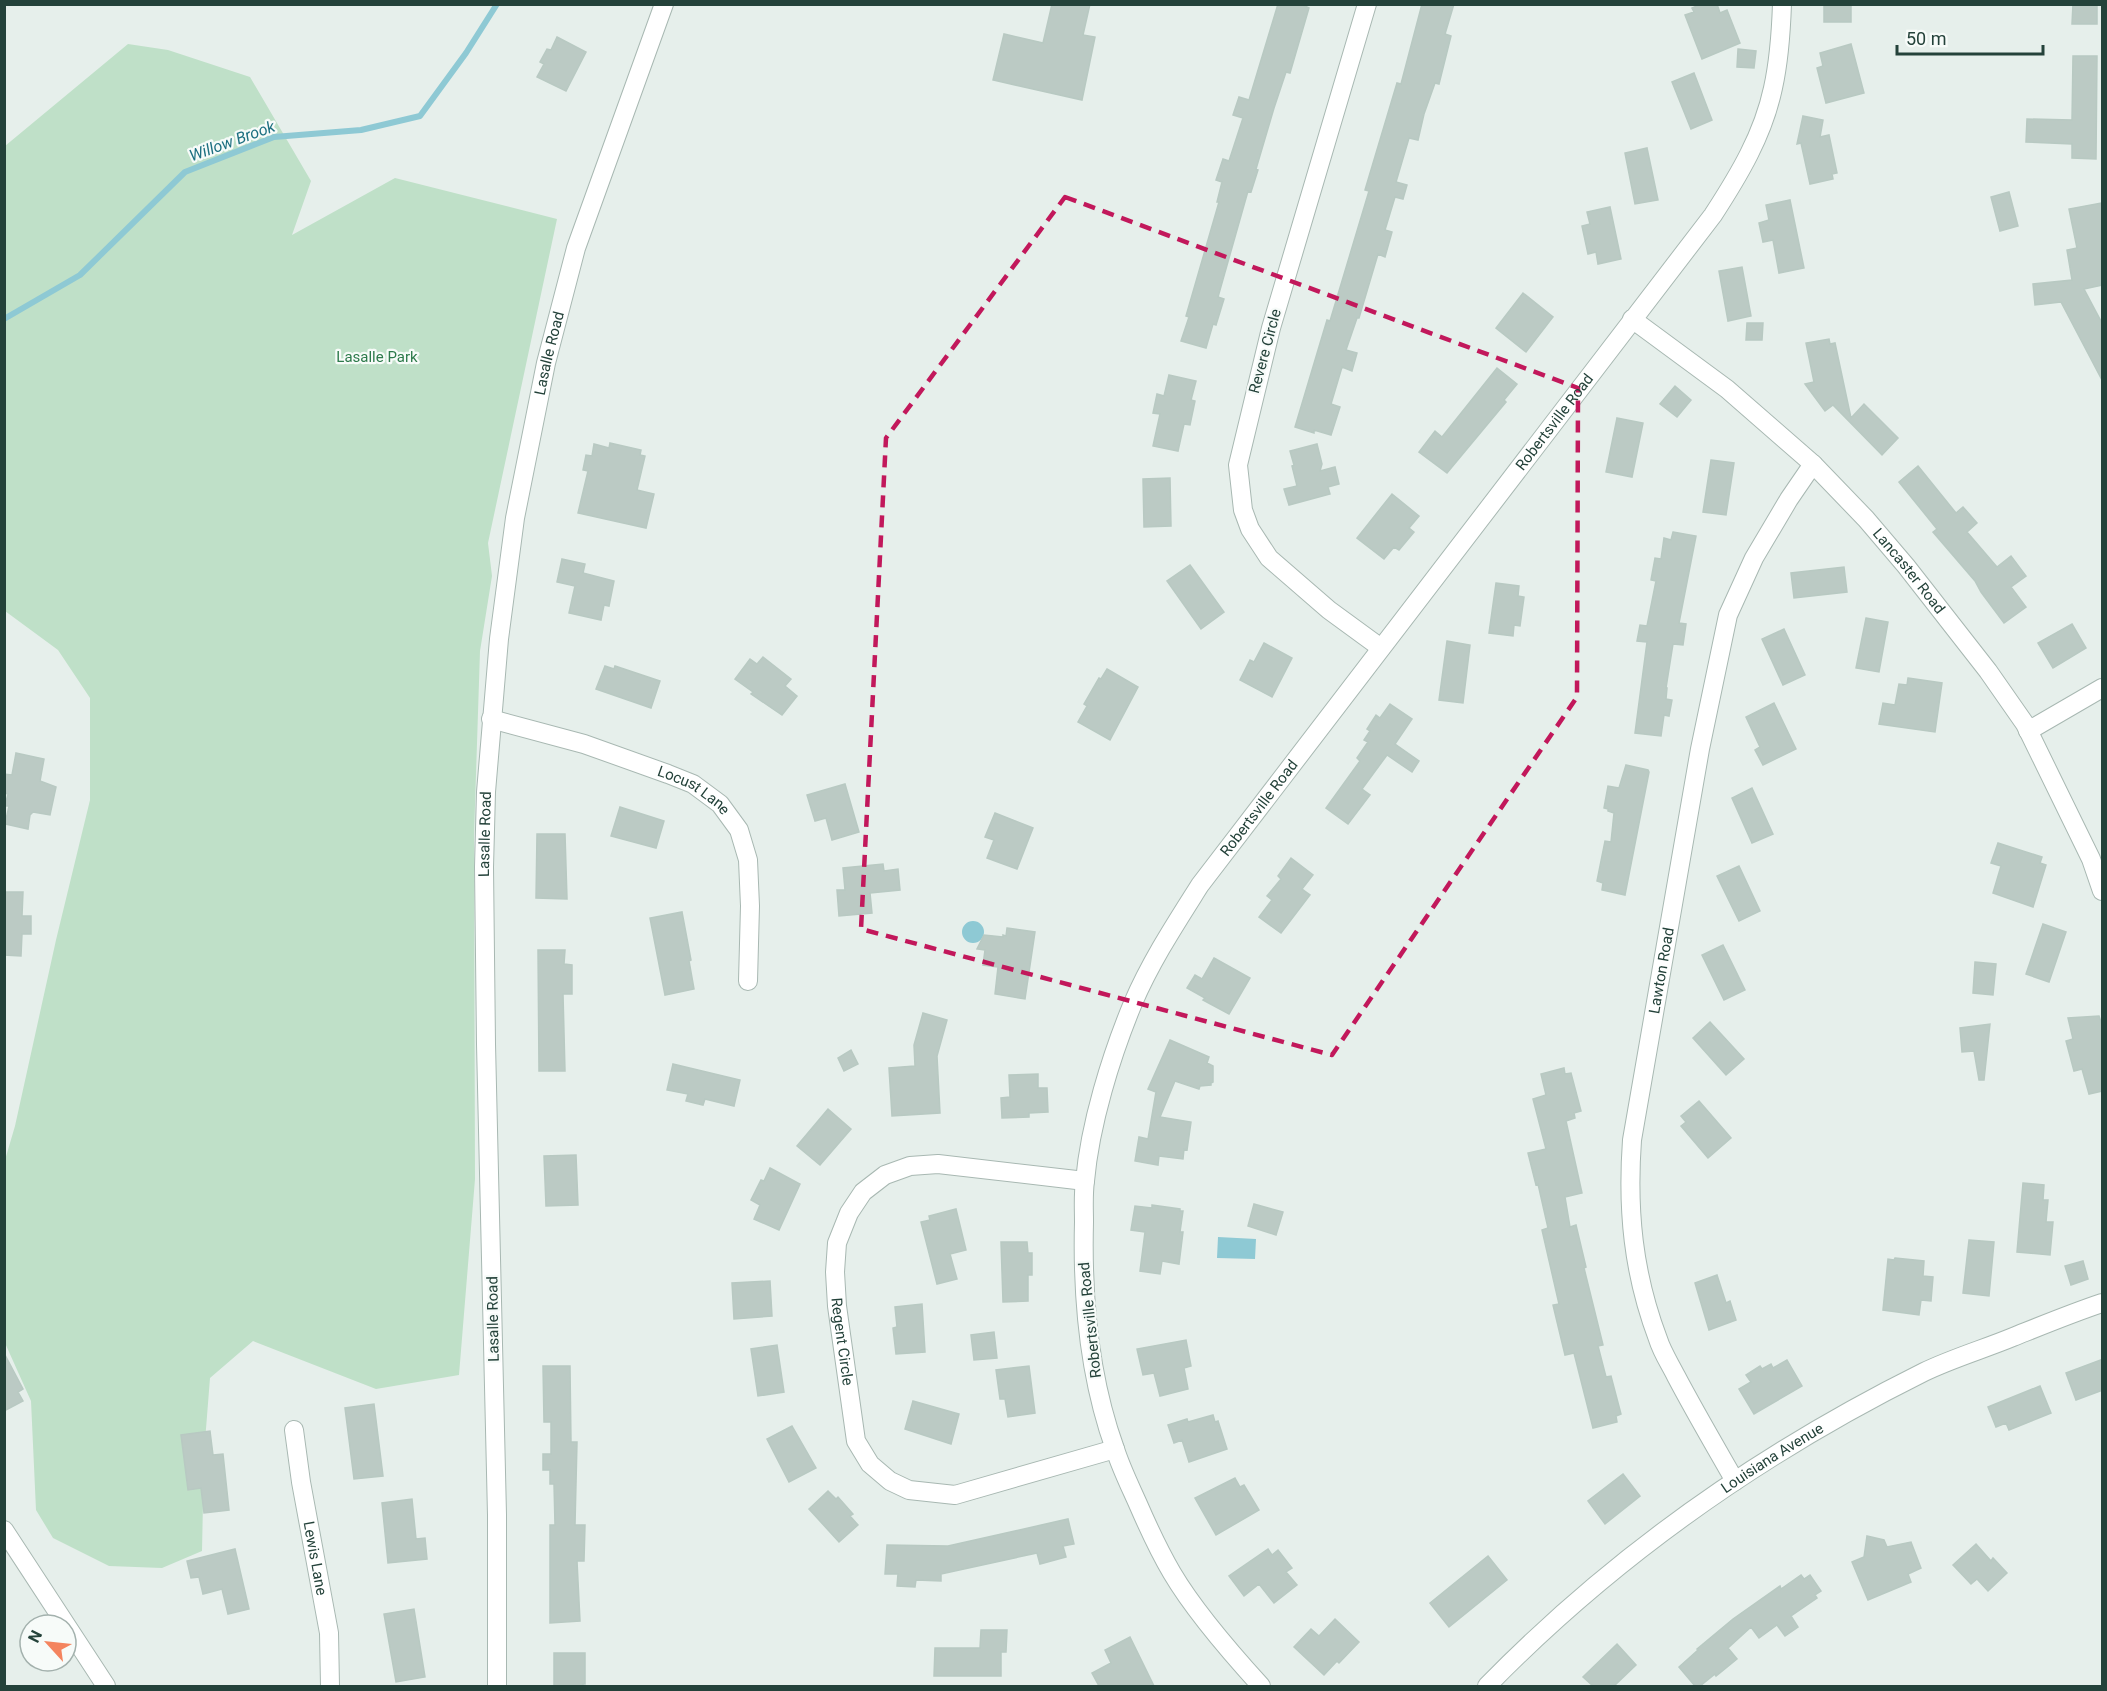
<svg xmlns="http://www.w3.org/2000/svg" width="2107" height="1691" font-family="Roboto,sans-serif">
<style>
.green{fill:#bfe0c8}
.water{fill:#8ec9d4}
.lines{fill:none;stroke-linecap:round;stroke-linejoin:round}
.stream{stroke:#8ec9d4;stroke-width:6}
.building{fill:#bbcac4;stroke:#b8c9c2;stroke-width:1.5}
.minor-casing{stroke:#a8b8b2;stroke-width:20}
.tertiary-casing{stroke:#a8b8b2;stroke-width:20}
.minor{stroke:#fff;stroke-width:18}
.tertiary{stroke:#fff;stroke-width:18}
.marked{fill:none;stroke:#c2185b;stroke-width:4.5;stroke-dasharray:12 8;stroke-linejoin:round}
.labels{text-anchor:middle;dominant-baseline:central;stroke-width:4.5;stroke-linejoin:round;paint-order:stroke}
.street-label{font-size:15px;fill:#24423a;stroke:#f7fbf9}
.park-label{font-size:15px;fill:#2d7a4b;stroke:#f7fbf9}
.water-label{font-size:16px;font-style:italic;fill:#1c6f80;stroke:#f7fbf9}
</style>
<rect width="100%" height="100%" fill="#e6efeb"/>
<path class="green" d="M128,44L168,50L250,77L311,181L292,235L395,178L557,219L488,543L492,576L480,651L474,836L475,1179L459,1375L376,1389L253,1341L210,1378L204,1454L202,1551L162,1568L109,1566L53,1538L36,1510L31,1401L5,1343V1160L15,1126L56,940L90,800V698L58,650L5,611V146Z"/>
<path class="water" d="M962 932a11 11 0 1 1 22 0a11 11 0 1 1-22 0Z
M1218,1237L1256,1239L1255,1259L1217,1258Z"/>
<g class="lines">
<path class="stream" d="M4,319L80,275L185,172L274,137L361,130L420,116L466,53L497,4"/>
</g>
<path class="building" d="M1052,4H1090L1083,35L1095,37L1082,100L993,80L1004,34L1043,43Z
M1278,4H1301L1309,8L1290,73L1286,72L1274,108L1256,169L1258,170L1251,192L1248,191L1218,297L1224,299L1216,325L1213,324L1206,348L1181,341L1189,317L1186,316L1219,202H1217L1222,182L1216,180L1223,159L1229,161L1243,118L1233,115L1239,97L1249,100Z
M1422,4H1454L1445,34L1451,36L1439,84L1435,83L1424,114L1418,140L1409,138L1396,182L1407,185L1403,199L1395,197L1385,230L1392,232L1385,257L1378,254L1359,318H1357L1346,350L1357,353L1352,371L1342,367L1331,404L1340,407L1331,435L1314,430V433L1295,427L1327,320L1330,321L1369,191L1365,190L1397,83L1401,84Z
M1701,4H1717L1720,13L1727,10L1740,43L1702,59L1685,15L1694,12L1692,8Z
M1824,4H1851V22H1824Z
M2073,4H2097V24H2072Z
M557,37L586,52L566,91L537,77L544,64L540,62L547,49L551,50Z
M1851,44L1864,93L1826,103L1817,68L1823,66L1820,53Z
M1738,49L1756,51L1754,68L1737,67Z
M2073,56H2097L2096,159L2072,158V144L2026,142L2027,119L2072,120Z
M1694,73L1712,120L1691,129L1672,82Z
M1803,116L1823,120L1820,137L1829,135L1837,173L1832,174L1833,179L1810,184L1801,143L1797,144Z
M1647,148L1658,200L1635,204L1625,153Z
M2009,192L2018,226L2000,231L1991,197Z
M1790,200L1804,268L1779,273L1773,240L1763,242L1759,223L1769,220L1766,205Z
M2101,203L2103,212V285L2084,289L2103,325V382L2061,302L2035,305L2033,284L2072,280L2067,250L2077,248L2069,209Z
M1610,207L1621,259L1598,264L1596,252L1588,254L1582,226L1590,224L1587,212Z
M1742,267L1751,316L1728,321L1719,271Z
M1523,293L1553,317L1526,352L1496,328Z
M1747,323H1763L1762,340H1746Z
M1829,339L1830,344L1835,343L1851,418L1864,404L1898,438L1882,455L1833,405L1825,411L1805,384L1814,382L1806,343Z
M1497,368L1517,384L1504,400L1506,402L1447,473L1419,452L1435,431L1442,437Z
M1169,375L1196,381L1191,400L1195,401L1190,425L1184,424L1178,451L1153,446L1160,414L1153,413L1157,394L1164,396Z
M1675,386L1691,400L1677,417L1660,404Z
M1617,418L1643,423L1632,477L1606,472Z
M610,443L641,450L640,455L645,456L637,490L654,494L646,528L578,513L588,471L583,470L586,455L592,456L594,444L609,448Z
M1317,444L1322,464L1320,471L1335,467L1339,484L1328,487L1330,494L1289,505L1284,489L1297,486L1292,466L1294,465L1290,451Z
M1711,460L1734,463L1726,515L1703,512Z
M1918,466L1956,513L1963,507L1977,523L1967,532L1997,567L2011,556L2026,576L2011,587L2026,607L2004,623L1981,592L1975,581L1933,532L1937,529L1899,482Z
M1170,478L1171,526L1144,527L1143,479Z
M1392,494L1419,516L1409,528L1414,532L1399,550L1394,547L1384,559L1357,538Z
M1673,532L1696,536L1679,623L1686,624L1683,645L1673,644L1666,688H1667L1666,699L1672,700L1669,716L1664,715L1661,736L1635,733L1647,642L1637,641L1640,625L1647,626L1656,581L1651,580L1655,558L1661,559L1664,538L1671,540Z
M562,559L585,564L583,573L614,581L609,606L604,605L601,620L569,613L575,586L557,582Z
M1190,565L1224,612L1201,629L1167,581Z
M1844,567L1847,592L1794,598L1791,573Z
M1496,583L1519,586L1518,596L1524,597L1520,626L1514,625L1513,636L1489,633Z
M1866,618L1888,622L1879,672L1856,668Z
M2072,624L2086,648L2053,668L2038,643Z
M1784,629L1805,675L1783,685L1762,639Z
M1447,641L1470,645L1463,703L1439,700Z
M1264,643L1292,658L1272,697L1240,680L1250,660L1254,662Z
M763,657L791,679L785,686L797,696L782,715L751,694L753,692L735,679L750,659L757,664Z
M605,666L614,669L615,666L660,681L651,708L596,689Z
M1107,669L1138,687L1110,740L1078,722L1087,706L1084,704L1099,678L1101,679Z
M1908,678L1942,683L1935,732L1879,724L1883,703L1895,705L1899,684L1907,685Z
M1774,703L1796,749L1763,765L1755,750L1760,747L1746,717Z
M1390,704L1412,719L1395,744L1419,761L1412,772L1387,755L1362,789L1370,795L1348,824L1326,808L1360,761L1357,758L1368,742L1364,740L1370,731L1367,729L1376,715L1380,718Z
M16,753L44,759L40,781L56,787L50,815L33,812L30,815L28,829L5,824L9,806H5L8,794L4,793V774L12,775Z
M1626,765L1648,770L1649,772L1625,895L1602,890L1603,883L1597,881L1605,841L1611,842L1614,813L1608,811V809L1604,808L1608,786L1619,788Z
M845,784L859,832L832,840L826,818L815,821L807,795Z
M1752,788L1773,834L1752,843L1732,798Z
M620,807L664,821L656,848L611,836Z
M995,813L1033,828L1017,869L987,858L994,840L985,837Z
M537,834H565L567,899L536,898Z
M1998,843L2042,857L2040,863L2046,865L2033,907L1993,893L2001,866L1991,863Z
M1291,858L1313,875L1302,889L1310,895L1281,933L1259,917L1272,900L1267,896L1281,879L1278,876Z
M883,864L884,871L898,869L900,890L870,893L872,913L839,916L837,890H845L843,868Z
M1739,866L1760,911L1739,921L1717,876Z
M4,892H23L22,916H31V934H22L21,956L4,955Z
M682,912L691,960L689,961L694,989L665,995L650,918Z
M2043,924L2066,932L2049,982L2026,974Z
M1007,928L1035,932L1025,999L995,994L998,967L983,965L985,950L977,949L984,935L1003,937V935L1006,936Z
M1723,945L1745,990L1724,1000L1702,955Z
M538,950H565L564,964L572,965V994H563L565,1071H539Z
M1214,958L1250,978L1229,1014L1203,1000L1205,998L1187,988L1195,975L1202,979Z
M1975,962L1996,964L1993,995L1973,993Z
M923,1013L947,1020L937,1056L940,1113L892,1116L889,1068L915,1066L914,1045Z
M2099,1016L2103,1028V1091L2089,1094L2082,1069L2074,1071L2066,1041L2073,1039L2068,1018Z
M1710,1022L1744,1059L1726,1075L1693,1038Z
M1990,1024L1984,1080H1979L1974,1051L1962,1052L1960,1028Z
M1170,1040L1209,1057L1207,1063L1213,1066V1082L1211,1083V1085L1200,1086L1199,1089L1175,1081L1160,1117L1191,1122L1187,1150L1184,1149L1183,1159L1159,1156L1158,1165L1135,1161L1139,1137L1148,1139L1156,1092L1148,1089Z
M851,1050L858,1064L844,1071L838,1058Z
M673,1064L740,1080L734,1106L705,1099L703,1105L686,1101L688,1094L667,1090Z
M1564,1068L1565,1074L1571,1073L1581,1111L1574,1113L1575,1118L1566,1121L1582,1193L1565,1197L1570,1227L1576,1225L1586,1267L1584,1268L1603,1345L1598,1346L1606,1377L1611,1376L1621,1414L1616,1416L1617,1422L1593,1428L1574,1353L1565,1355L1553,1305L1559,1304L1542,1230L1548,1228L1538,1184L1536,1185L1528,1153L1546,1149L1533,1099L1546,1095L1541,1074Z
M1038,1074V1088H1047L1048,1112L1029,1113V1117L1002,1118L1001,1098L1010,1097L1009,1075Z
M1699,1101L1731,1138L1708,1158L1681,1126L1686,1122L1681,1116Z
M828,1109L851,1129L820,1165L797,1146Z
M576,1155L578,1205L546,1206L544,1156Z
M770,1168L800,1184L779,1230L754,1219L760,1205L751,1200L761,1180L764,1181Z
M2023,1183L2044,1185L2043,1200H2048L2046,1222H2053L2050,1255L2017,1252Z
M1254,1204L1283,1212L1276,1235L1248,1226Z
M1152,1205L1180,1209V1211H1183L1180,1232H1183L1179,1264L1162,1261L1160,1274L1140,1271L1145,1232L1131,1230L1135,1206L1152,1208Z
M956,1209L966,1250L950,1254L957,1279L937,1284L921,1222L930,1220L929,1216Z
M1969,1240L1994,1242L1989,1296L1963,1293Z
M1001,1242H1027L1028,1253H1032V1275H1028V1301L1003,1302Z
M1895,1258L1924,1261L1923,1276L1933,1277L1931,1301L1921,1300L1919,1315L1883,1310L1888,1259L1894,1260Z
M2083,1261L2088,1279L2071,1285L2065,1266Z
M1717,1275L1726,1303L1730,1301L1736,1320L1709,1330L1695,1283Z
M770,1281L772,1316L734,1319L732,1283Z
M922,1304L925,1352L896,1354L893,1328L897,1327L895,1307Z
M994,1332L997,1358L974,1360L971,1335Z
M1186,1340L1191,1366L1184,1368L1188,1389L1160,1396L1154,1373L1143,1375L1137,1349Z
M777,1345L784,1392L758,1396L751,1349Z
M4,1353L23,1389L18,1392L23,1401L4,1411Z
M2103,1359V1390L2076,1400L2066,1373Z
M1787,1360L1802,1386L1754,1414L1739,1389L1751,1382L1746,1375L1760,1366L1762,1369L1771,1364L1773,1368Z
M543,1366H570L571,1442H577L575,1525H585L584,1561H577L580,1621L550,1623V1525H555L554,1484H550V1470H543V1454H551V1422H544Z
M1029,1366L1035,1413L1008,1417L1005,1399H1000L996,1370Z
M2040,1386L2051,1413L2009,1430L2006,1423L1996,1427L1988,1407Z
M913,1401L959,1414L951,1444L905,1429Z
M374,1404L383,1476L354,1479L345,1408Z
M1213,1415L1215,1422L1218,1421L1227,1449L1189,1462L1182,1440L1174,1443L1168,1425L1187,1419L1188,1422Z
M792,1426L816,1468L789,1482L767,1439Z
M210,1431L213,1455L223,1454L229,1510L204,1513L201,1488L188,1490L181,1435Z
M1623,1474L1640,1496L1605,1524L1588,1501Z
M1235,1478L1240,1487L1244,1485L1259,1510L1216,1535L1195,1498Z
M828,1491L836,1499L838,1497L853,1514L850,1516L858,1525L839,1542L809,1509Z
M412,1499L416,1539L425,1538L427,1559L388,1563L382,1503Z
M1068,1519L1074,1544L1063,1546L1066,1557L1040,1564L1037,1553L941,1574V1581L916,1580L915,1587L897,1586L898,1574H885L887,1545L948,1546Z
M1867,1536L1884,1540L1887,1547L1911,1542L1921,1568L1908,1574L1911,1582L1868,1600L1852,1562L1864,1557Z
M1976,1544L1991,1561L1993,1558L2007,1573L1988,1591L1977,1579L1971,1584L1953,1565Z
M235,1549L249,1609L228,1614L222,1589L203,1594L199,1577L191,1578L187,1561Z
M1268,1549L1272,1555L1278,1550L1292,1568L1286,1572L1297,1585L1274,1603L1259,1584L1244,1596L1229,1576Z
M1488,1556L1507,1580L1449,1627L1430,1603Z
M1801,1575L1804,1579L1810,1575L1821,1591L1815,1595L1817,1598L1791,1616L1798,1627L1785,1636L1777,1625L1759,1638L1751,1627L1728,1648L1737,1659L1716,1676L1715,1674L1700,1686H1695L1679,1667L1698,1650L1697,1649L1733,1619L1780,1586L1781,1589Z
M414,1609L425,1677L396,1682L384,1614Z
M1335,1619L1359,1642L1339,1663L1337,1661L1324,1675L1294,1647L1311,1629L1319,1636Z
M981,1630H1007L1006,1652H1001V1676H934L935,1648H980Z
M1130,1637L1154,1686H1099L1092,1673L1111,1663L1105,1650Z
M1617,1644L1636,1665L1614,1686H1593L1583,1677Z
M554,1653H585V1684H583V1686H554Z"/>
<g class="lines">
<g class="minor-casing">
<g id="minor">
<path d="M1367,4L1271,328L1238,465L1243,510L1250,529L1269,558L1329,610L1381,648"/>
<path id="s1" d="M1632,319L1727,389L1813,464L1866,519L1906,566L1988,671L2025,724L2091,859L2102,891"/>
<path id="s2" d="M491,719L584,744L668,774L693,784L720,804L739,830L748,860L750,906L748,981"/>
<path d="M2028,731L2102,688"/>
<path id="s3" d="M1085,1181L938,1164L910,1166L885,1175L863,1192L849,1213L837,1243L835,1272L837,1306L856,1441L870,1464L890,1481L909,1490L955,1495L1115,1449"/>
<path id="s4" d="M294,1430L301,1482L329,1633L330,1686"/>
<path id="s5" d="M1735,1481C1715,1446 1695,1412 1676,1376C1670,1364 1662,1352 1658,1339C1633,1273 1627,1210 1632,1140L1700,749L1728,615L1754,558L1789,499L1813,464"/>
<path id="s6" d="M497,1686V1515L486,1044L484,867L486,792L499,639L515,518L546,363L576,248L664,4"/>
</g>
</g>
<g class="tertiary-casing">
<g id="tertiary">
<path d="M4,1530L106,1686"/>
<path id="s7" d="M1261,1686C1230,1652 1195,1612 1172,1573C1159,1551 1148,1527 1138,1504C1130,1486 1121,1468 1115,1449C1089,1377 1082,1298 1084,1222C1084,1209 1083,1195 1085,1181C1090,1124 1111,1056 1133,1003C1151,961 1176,923 1200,885L1713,215C1739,175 1763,135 1773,88C1779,61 1781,33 1782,4"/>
<path id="s8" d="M1487,1686C1613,1557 1763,1452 1924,1372C1953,1358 1984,1349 2013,1337C2043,1325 2072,1313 2102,1303"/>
</g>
</g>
<use href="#minor" class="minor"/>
<use href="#tertiary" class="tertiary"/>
</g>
<path class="marked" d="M1065,197L1578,388L1577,697L1332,1055L861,929L886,438Z"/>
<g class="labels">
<g class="street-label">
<text transform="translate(1265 351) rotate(-75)">Revere Circle</text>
<text stroke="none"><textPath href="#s6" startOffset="1338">Lasalle Road</textPath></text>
<text stroke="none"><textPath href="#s7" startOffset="1456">Robertsville Road</textPath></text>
<text stroke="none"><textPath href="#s1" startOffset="376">Lancaster Road</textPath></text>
<text stroke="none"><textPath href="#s2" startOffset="216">Locust Lane</textPath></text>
<text stroke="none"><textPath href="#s7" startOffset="970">Robertsville Road</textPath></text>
<text stroke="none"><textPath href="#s6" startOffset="852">Lasalle Road</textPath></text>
<text stroke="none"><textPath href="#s5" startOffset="536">Lawton Road</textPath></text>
<text transform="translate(493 1319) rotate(-91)">Lasalle Road</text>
<text transform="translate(1090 1320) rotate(-96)">Robertsville Road</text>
<text stroke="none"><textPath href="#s3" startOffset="387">Regent Circle</textPath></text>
<text stroke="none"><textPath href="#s8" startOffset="366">Louisiana Avenue</textPath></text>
<text stroke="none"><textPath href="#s4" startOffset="130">Lewis Lane</textPath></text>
</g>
<g class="park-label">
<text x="377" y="357">Lasalle Park</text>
</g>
<g class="water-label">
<text transform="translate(232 141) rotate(-20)">Willow Brook</text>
</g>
</g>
<rect width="2107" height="1691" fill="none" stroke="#24423a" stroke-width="12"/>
<g transform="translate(48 1643) rotate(297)"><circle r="28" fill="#f7fbf9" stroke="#a3b1ad" stroke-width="1.5"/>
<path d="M0-4.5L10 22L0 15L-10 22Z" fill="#f4845f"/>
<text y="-9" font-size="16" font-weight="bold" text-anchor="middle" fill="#24423a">N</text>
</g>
<path d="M1897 45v9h146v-9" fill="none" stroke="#24423a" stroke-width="3"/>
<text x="1906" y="45" font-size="18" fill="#24423a" stroke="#f7fbf9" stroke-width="4.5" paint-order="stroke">50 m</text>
</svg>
